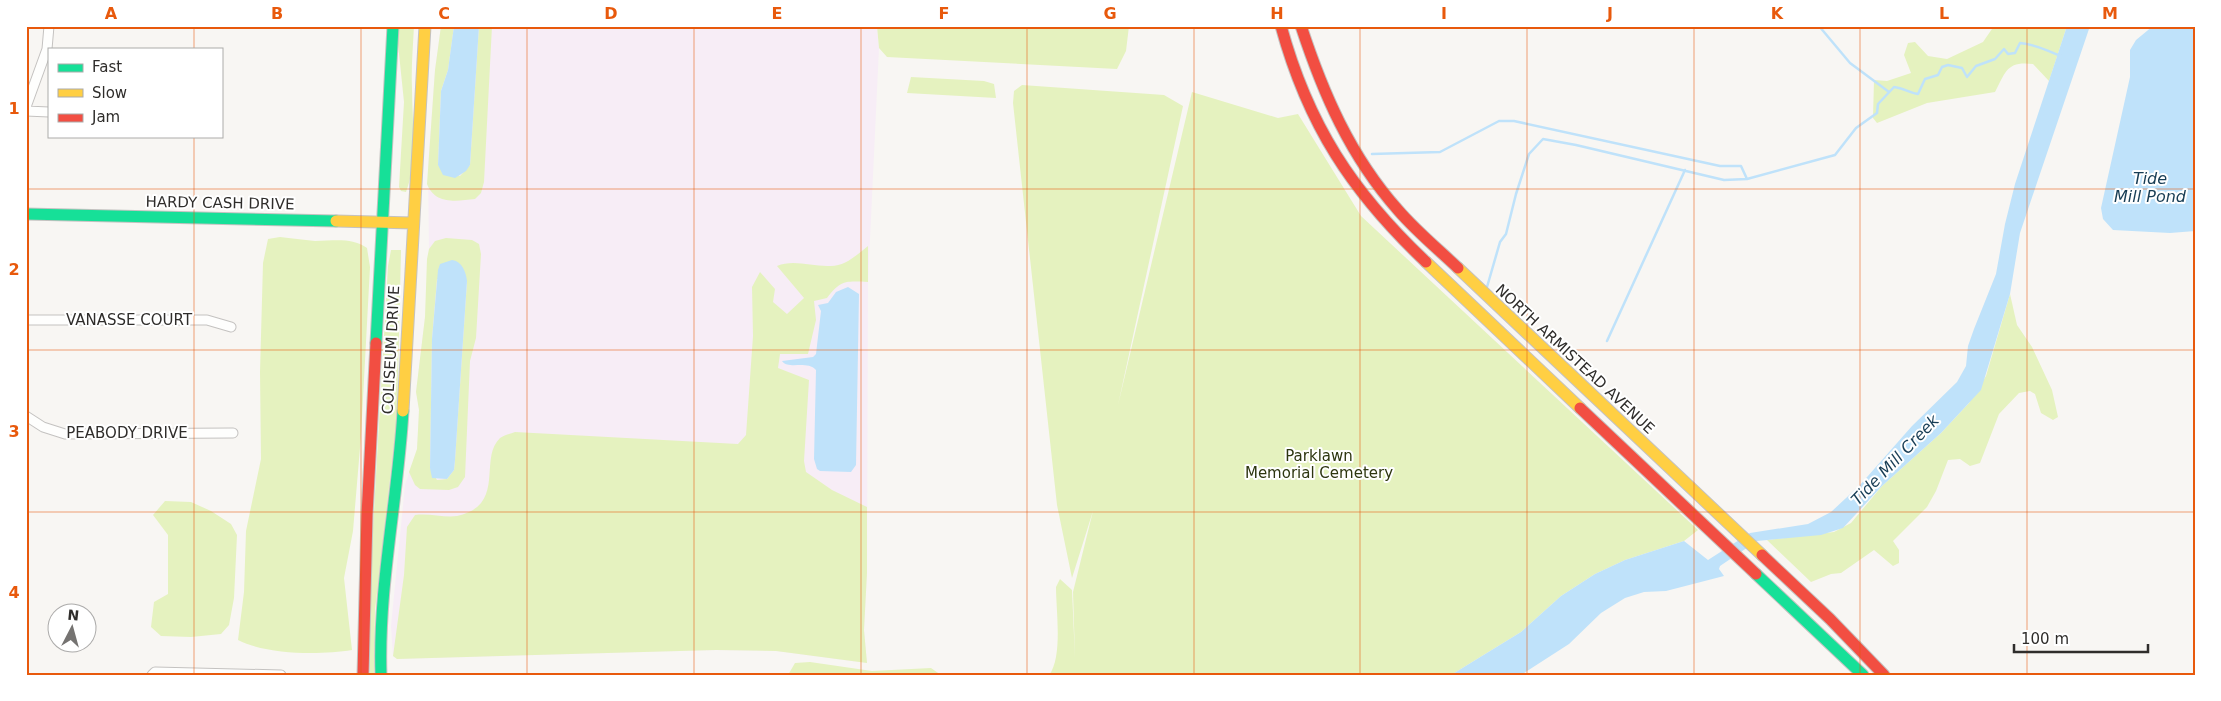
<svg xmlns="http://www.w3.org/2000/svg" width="2221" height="701" font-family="'DejaVu Sans',sans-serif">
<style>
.medical{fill:#f7edf6}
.green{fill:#e5f2bf;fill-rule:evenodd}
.water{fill:#bfe2fa}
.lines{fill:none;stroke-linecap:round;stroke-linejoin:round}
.stream{stroke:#bfe2fa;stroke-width:2.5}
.street-casing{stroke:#c4c2c0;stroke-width:11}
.fast-casing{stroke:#c4c2c0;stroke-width:13}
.slow-casing{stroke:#c4c2c0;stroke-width:13}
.jam-casing{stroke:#c4c2c0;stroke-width:13}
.street{stroke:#fefefd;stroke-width:9}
.fast{stroke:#16e098;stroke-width:11}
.slow{stroke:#ffcf43;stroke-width:11}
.jam{stroke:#f24e42;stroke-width:11}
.grid{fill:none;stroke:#e8590c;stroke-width:1;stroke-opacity:0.55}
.labels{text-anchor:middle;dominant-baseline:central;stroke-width:4;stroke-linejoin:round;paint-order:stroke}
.street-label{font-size:15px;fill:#2f2d2b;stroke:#fff}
.park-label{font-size:15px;fill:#2d360f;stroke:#fff}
.water-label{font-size:16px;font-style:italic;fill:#173d55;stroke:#fff}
.neatline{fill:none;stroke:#e8590c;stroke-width:2}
.grid-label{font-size:16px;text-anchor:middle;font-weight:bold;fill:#e8590c}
</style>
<rect width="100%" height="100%" fill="#f8f6f3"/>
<path class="medical" d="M441,26H877L879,48L868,282L867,573L864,630L867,663L776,651L716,650L397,659L393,656L391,626L405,485L417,450L418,434L419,410L416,392L425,317L429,249L428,166L435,70Z"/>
<path class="green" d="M399,26H414C413,47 411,68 412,88C412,121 418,161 406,192L401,191L399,187L404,102L398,44Z
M441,26H454L448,70L441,91L438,165L460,176L470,165L479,26H492L484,182L481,193L475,199C457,201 435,205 427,184L435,70Z
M877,26H1129L1126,51L1117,69L887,57L879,48Z
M1994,26H2067L2049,81L2033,64C2007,61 2006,71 1995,92L1927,103L1877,123L1873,118L1874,80L1887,81L1911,73L1904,55L1908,43L1915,42L1928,56L1947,59L1983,42Z
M911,77L984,81L994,84L996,98L907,93Z
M1022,85L1164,95L1183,106L1118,405L1192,92L1278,118L1298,114L1361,216L1698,530L1684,541L1625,560L1595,574L1561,596L1521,632L1451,675H1049C1063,657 1056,610 1056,587L1060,579L1072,590L1075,658L1073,592L1093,511L1072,578L1057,505L1013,103L1014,91Z
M280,237C291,238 303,240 315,241C334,241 351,237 367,248L370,267L361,436L353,531L344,578L352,650C320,655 267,655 238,640L244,592L246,531L261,459L260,372L263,263L268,239Z
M446,238L472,240L479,244L481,254L476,338L470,361L465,477L458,487L449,490L420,489L415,485L409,472L417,449L419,410L416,392L425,317L427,259L429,249L435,241ZM437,279L467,281L455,460L454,470L447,479L437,480L430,468L432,339Z
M868,246V282C845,281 841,280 827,298L814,301L816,320L808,354H780L778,368L809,380L804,461L806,472L832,490L867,507V573L864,630L867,663L776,651L716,650L397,659L393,656L404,575L407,527L415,515C429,513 445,518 457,516C507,505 478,459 500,438C504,435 510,434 515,432L738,444L746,435L753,336L752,287L760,272L775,289L773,302L787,314L804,298L777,266C794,259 812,267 831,266C845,266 857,255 868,246Z
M391,250H401V252L397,418L375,610L374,675H370L368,626L370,581L388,266Z
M2010,294L2017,325L2032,347L2052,390L2058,417L2053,420L2041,413L2035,394L2030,391L2019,393L1999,414L1980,463L1970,466L1960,459L1948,460L1936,491L1927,507L1893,541L1899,550V563L1893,566L1874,550L1841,573L1831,574L1811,582L1767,540L1834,532L1851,523L1882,486L1941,433L1969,403L1986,376Z
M165,501L191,502L211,511L231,524L237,535L234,598L229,625L221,634L191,637L161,636L151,627L154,602L168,594V535L153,515Z
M810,662L872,671L931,668L941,675H788L795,663Z"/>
<path class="water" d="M454,26H479L470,165L466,171L455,178L443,175L438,165L441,91L448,70Z
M2067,26H2090L2020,233L2010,294L1981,390L1941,433L1882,486L1843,528L1821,535L1757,541L1720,566L1719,569L1724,576L1666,591L1644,592L1625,598L1601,613L1569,644L1521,675H1451L1521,632L1561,596L1595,574L1625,560L1684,541L1708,560L1750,533L1808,524L1831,512L1860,485L1912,426L1957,382L1966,366L1968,346L1974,329L1996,274L2005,224L2015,184Z
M2153,26H2195V231L2170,233L2113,230L2103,219L2101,208L2130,77V50L2136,40Z
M452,260C462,261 466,272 467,281L455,460L454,470L447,479L432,478L430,468L432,339L438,270L440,264Z
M848,287L859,294L856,465L851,472L820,471L817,469L814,459L816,370C807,360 788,370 782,361L813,357L816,354L821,311L818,305L828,303L836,292Z"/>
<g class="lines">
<path class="stream" d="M1819,26L1850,63L1889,92
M1372,154L1440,152L1499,121H1514L1720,166H1741L1747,179
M1487,287L1500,242L1506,234L1516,194L1529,154L1543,139L1576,145L1724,180L1747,179L1835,155L1856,128L1877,113L1878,104L1894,87C1904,88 1909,93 1918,94L1925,79L1938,75L1942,67L1948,65L1962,68L1967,77L1976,66L1995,59L2004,49L2008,54L2015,53L2020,43C2039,45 2044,50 2061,56
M1607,341L1685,170"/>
<g class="street-casing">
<path id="street" d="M26,107L47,49L49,26
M26,111L49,112
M26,320H207L231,327
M26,416L43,427L65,434L233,433
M152,675L155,672L281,675"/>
</g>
<g class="fast-casing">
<path id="fast" d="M26,214L336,221
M376,343L393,26
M1756,574L1863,675
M381,675C378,586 398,499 403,411"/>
</g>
<g class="slow-casing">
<path id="slow" d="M336,221L413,223
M1426,262L1580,408
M1458,268L1762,555
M403,411L425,26"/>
</g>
<g class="jam-casing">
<path id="jam" d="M1281,26C1308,125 1352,192 1426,262
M1301,26C1323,93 1350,156 1398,210C1416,231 1438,249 1458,268
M1580,408L1756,574
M1762,555L1830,619L1884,675
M363,675L367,515L376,343"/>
</g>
<use href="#street" class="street"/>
<use href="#fast" class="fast"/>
<use href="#slow" class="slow"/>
<use href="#jam" class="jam"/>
</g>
<path class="grid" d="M194,26V49M361,26V675M527,26V675M694,26V675M861,26V675M1027,26V675M1194,26V675M1360,26V675M1527,26V675M1694,26V675M1860,26V675M2027,26V675M194,136V675M26,189H2195M26,350H2195M26,512H2195"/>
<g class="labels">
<g class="street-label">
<text transform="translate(220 203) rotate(1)">HARDY CASH DRIVE</text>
<text x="129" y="320">VANASSE COURT</text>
<text transform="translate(391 350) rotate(-87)">COLISEUM DRIVE</text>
<text transform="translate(1575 359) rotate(43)">NORTH ARMISTEAD AVENUE</text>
<text x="127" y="433">PEABODY DRIVE</text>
</g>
<g class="park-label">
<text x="1319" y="456">Parklawn<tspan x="1319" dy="17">Memorial Cemetery</tspan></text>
</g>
<g class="water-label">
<text x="2150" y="178">Tide<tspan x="2150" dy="18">Mill Pond</tspan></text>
<text transform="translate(1895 460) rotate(-46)">Tide Mill Creek</text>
</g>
</g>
<rect width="2221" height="701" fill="none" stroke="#ffffff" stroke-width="55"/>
<rect x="48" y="48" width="175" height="90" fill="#ffffff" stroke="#acabaa"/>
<rect x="58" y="64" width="25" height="8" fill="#16e098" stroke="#acabaa"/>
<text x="92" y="72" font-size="15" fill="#2f2d2b">Fast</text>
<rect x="58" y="89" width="25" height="8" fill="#ffcf43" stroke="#acabaa"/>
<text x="92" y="98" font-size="15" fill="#2f2d2b">Slow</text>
<rect x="58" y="114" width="25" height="8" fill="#f24e42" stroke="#acabaa"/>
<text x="92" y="122" font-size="15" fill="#2f2d2b">Jam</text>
<g transform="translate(72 628) rotate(6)"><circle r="24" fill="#ffffff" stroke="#acabaa"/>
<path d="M0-4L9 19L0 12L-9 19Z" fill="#757371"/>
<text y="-8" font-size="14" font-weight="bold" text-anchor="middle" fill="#2f2d2b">N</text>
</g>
<path d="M2014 644v8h134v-8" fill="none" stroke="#2f2d2b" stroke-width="2.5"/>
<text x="2021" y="644" font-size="15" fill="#2f2d2b" stroke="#ffffff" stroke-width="4" paint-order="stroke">100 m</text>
<rect x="28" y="28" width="2166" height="646" class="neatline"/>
<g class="grid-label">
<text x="111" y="19">A</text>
<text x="277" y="19">B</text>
<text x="444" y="19">C</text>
<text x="611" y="19">D</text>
<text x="777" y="19">E</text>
<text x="944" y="19">F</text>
<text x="1110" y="19">G</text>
<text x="1277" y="19">H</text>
<text x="1444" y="19">I</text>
<text x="1610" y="19">J</text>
<text x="1777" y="19">K</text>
<text x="1944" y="19">L</text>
<text x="2110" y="19">M</text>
<text x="14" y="114">1</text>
<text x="14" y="275">2</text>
<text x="14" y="437">3</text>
<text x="14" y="598">4</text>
</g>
</svg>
